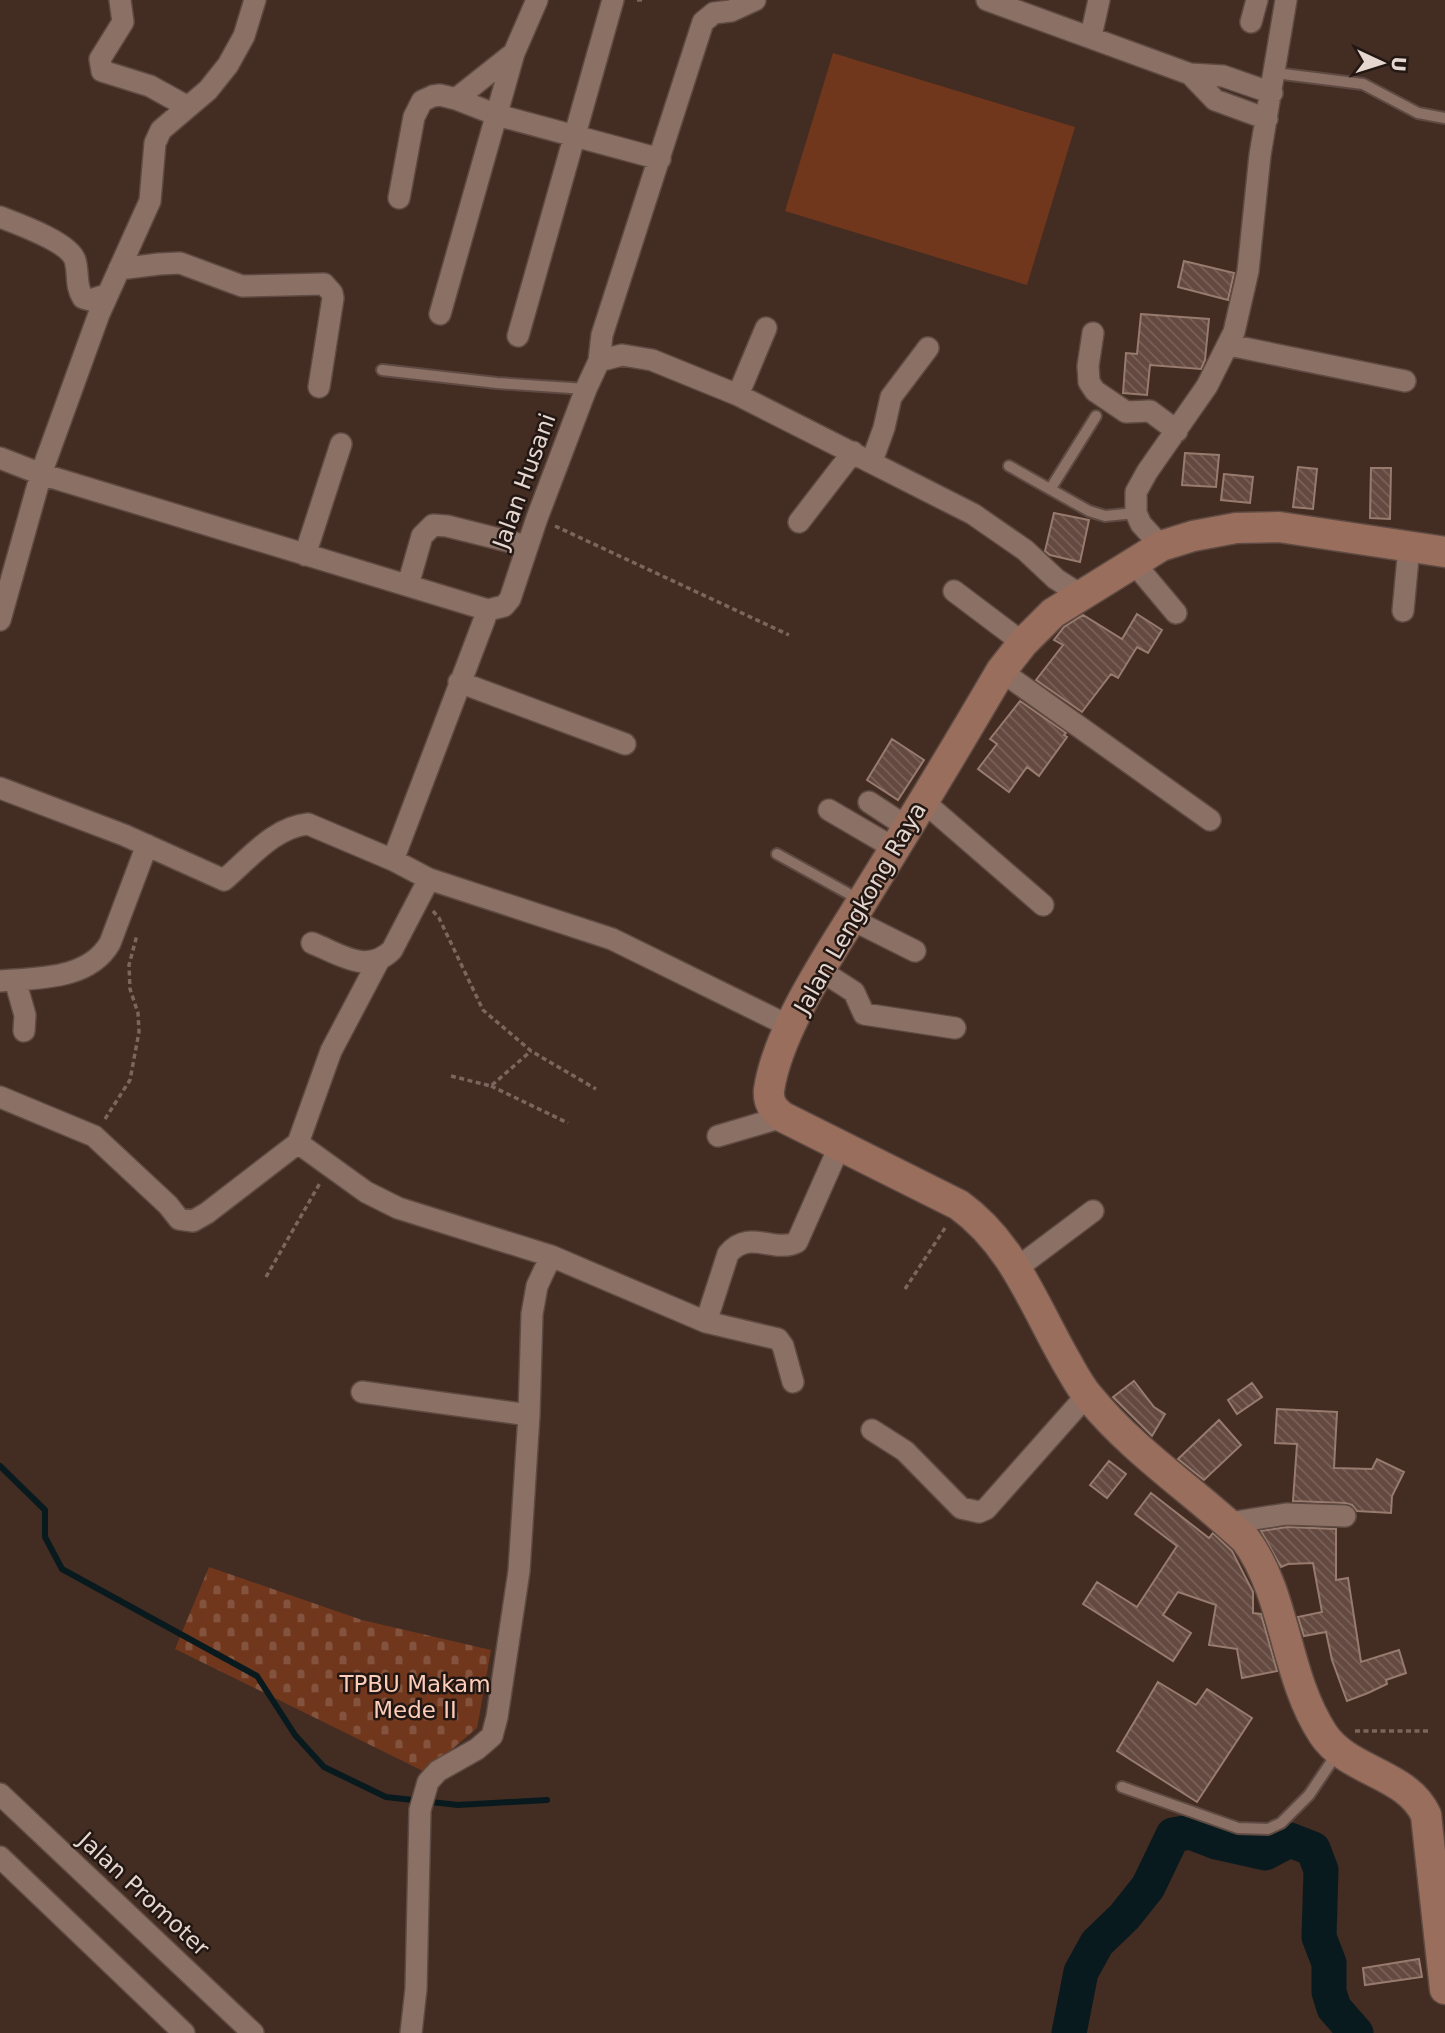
<svg xmlns="http://www.w3.org/2000/svg" width="1445" height="2033" font-family="'DejaVu Sans',sans-serif">
<style>
.cemetery{fill:url(#cemetery-stones)}
.park{fill:#70371d}
.lines{fill:none;stroke-linecap:round;stroke-linejoin:round}
.stream{stroke:#091a1f;stroke-width:6}
.river{stroke:#091a1f;stroke-width:35}
.building{fill:url(#building-back-hatch);stroke:#977b6f;stroke-width:2}
.lane-casing{stroke:#5e4a42;stroke-width:14}
.street-casing{stroke:#5e4a42;stroke-width:24}
.secondary-casing{stroke:#5e4a42;stroke-width:33}
.path{stroke:#7a665d;stroke-width:3.5;stroke-dasharray:5 3.5;stroke-linecap:butt}
.lane{stroke:#8b7065;stroke-width:10}
.street{stroke:#8b7065;stroke-width:21}
.secondary{stroke:#9a6e5c;stroke-width:30}
.labels{text-anchor:middle;dominant-baseline:central;stroke-width:5;stroke-linejoin:round;paint-order:stroke}
.street-label{font-size:23px;fill:#e5d6cf;stroke:#221713}
.park-label{font-size:23px;fill:#fdcdb9;stroke:#221713}
</style>
<defs>
<pattern id="cemetery-stones" width="16" height="16" patternUnits="userSpaceOnUse" patternTransform="scale(1.75)"><rect width="16" height="16" fill="#70371d"/><path d="M2 7V4a2 2 0 0 1 4 0v3zM10 15v-3a2 2 0 0 1 4 0v3z" fill="#84533d"/></pattern>
<pattern id="building-back-hatch" width="6" height="6" patternUnits="userSpaceOnUse" patternTransform="scale(1.75)"><rect width="6" height="6" fill="#63493f"/><path d="M-1 5l2 2M0 0l6 6M5-1l2 2" fill="none" stroke="#79625a"/></pattern>
</defs>
<rect width="100%" height="100%" fill="#432c22"/>
<path class="cemetery" d="M209,1567L362,1620L491,1650L477,1728L425,1772L175,1649Z"/>
<path class="park" d="M833,53L1075,127L1027,285L785,211Z"/>
<g class="lines">
<path class="stream" d="M0,1466L45,1510V1537L62,1569L257,1676L295,1735L324,1767L386,1797L458,1805L547,1800"/>
<path class="river" d="M1069,2033L1081,1972L1097,1943L1124,1917L1148,1887L1173,1835L1190,1832L1216,1842L1265,1853L1290,1840L1313,1849L1321,1870L1319,1937L1329,1963V1992L1334,2008L1356,2033"/>
</g>
<path class="building" d="M1184,261L1234,273L1228,300L1178,287Z
M1141,314L1209,319L1205,360L1201,369L1150,365L1147,395L1123,393L1126,353L1137,354Z
M1185,453L1219,455L1216,487L1182,485Z
M1298,467L1317,469L1313,509L1293,507Z
M1371,468H1391L1390,519L1370,518Z
M1224,474L1253,477L1250,503L1221,500Z
M1054,513L1089,520L1080,562L1050,555L1045,551Z
M1137,614L1162,630L1148,653L1137,647L1118,678L1111,674L1082,712L1036,680L1063,645L1054,640L1064,627L1083,615L1122,639Z
M1020,701L1066,733L1064,735L1067,737L1039,776L1027,767L1009,792L978,769L997,744L990,739Z
M892,739L924,760L898,800L867,780Z
M1134,1381L1154,1407L1165,1414L1152,1436L1113,1397Z
M1252,1383L1262,1397L1237,1414L1228,1400Z
M1277,1409L1337,1412L1334,1468L1372,1469L1377,1459L1404,1472L1392,1496L1391,1513L1357,1511L1352,1505L1345,1503L1293,1501L1297,1444L1275,1443Z
M1219,1420L1241,1445L1204,1480L1178,1459Z
M1109,1461L1126,1474L1107,1498L1090,1485Z
M1151,1493L1209,1538L1213,1533L1232,1551L1253,1592V1613L1261,1614L1277,1671L1242,1678L1237,1649L1209,1645L1216,1605L1178,1592L1163,1615L1191,1633L1173,1661L1083,1604L1097,1582L1137,1607L1177,1546L1135,1514Z
M1287,1527L1336,1529V1580L1348,1578L1361,1662L1399,1650L1406,1673L1386,1680L1387,1684L1368,1693L1347,1701L1332,1660L1326,1632L1304,1636L1298,1617L1322,1612L1313,1563L1288,1564L1281,1567L1261,1531Z
M1158,1682L1196,1705L1207,1689L1252,1718L1197,1802L1117,1751Z
M1419,1959L1422,1977L1365,1985L1363,1968Z"/>
<g class="lines">
<g class="lane-casing">
<path id="lane" d="M1275,73L1363,84L1418,113L1445,118
M382,370L497,383L586,389
M1009,466L1089,511L1105,516L1136,513
M1051,488L1096,416
M777,854L860,900
M1122,1787L1238,1828L1268,1829L1281,1823L1309,1795L1338,1752"/>
</g>
<g class="street-casing">
<path id="street" d="M120,0L123,22L100,59L102,71L150,86L188,107
M987,0L1190,74L1223,76L1272,93
M1251,22L1257,0
M1091,36L1099,0
M1190,74L1215,100L1267,119
M456,99L514,53
M399,198L414,117L422,101L433,96L440,95L456,99L497,115L660,159
M0,217C18,224 69,242 75,260C79,273 75,286 83,298L90,300L106,295
M119,269L159,264L180,263L242,286L324,284L332,293L333,298L319,387
M440,314L514,53L537,0
M1093,333L1088,366L1089,382L1095,391L1126,412L1150,411L1177,431
M518,336L613,0
M1229,345L1405,381
M599,361L602,335L703,22L714,13L731,11L755,0
M738,395L766,328
M0,458L41,474L488,610L504,606L510,599L537,518L586,389L599,361L622,355L652,360L738,395L973,514L1025,550L1056,579L1081,595
M872,461L884,428L891,397L928,348
M799,522L853,452
M1161,546L1141,524L1136,513V492L1147,472L1207,386L1234,332L1248,271L1260,155L1286,0
M305,555L341,444
M1134,563L1176,613
M408,585L422,536L433,525L447,526L527,546
M954,591L1023,643
M1403,611L1409,547
M0,620L41,474L99,314L150,201L155,143L161,130L208,90L228,65L244,36L255,0
M1001,671L1210,820
M459,682L625,744
M0,788L124,835L224,880C249,859 274,827 308,824L393,860L429,879L612,939L791,1027
M923,801L1043,905
M869,802L907,827
M829,810L894,848
M393,860L488,610
M851,919L915,951
M312,943C340,954 367,975 392,950L429,879
M820,970L854,992L864,1014L955,1028
M15,980L25,1015L24,1031
M0,981C37,978 89,980 110,943L147,845
M0,1097L94,1136L168,1205L179,1219L193,1221L207,1213L298,1143L331,1051L379,960
M718,1136L783,1117
M298,1143L366,1192L398,1208L551,1256L706,1322L778,1339L783,1346L793,1382
M1017,1268L1093,1211
M706,1322L728,1254C749,1228 774,1254 797,1242L840,1145
M362,1392L529,1415
M872,1430L905,1451L961,1508L979,1512L986,1509L1087,1395
M1229,1523L1286,1514L1345,1516
M0,1794L253,2033
M0,1857L184,2033
M411,2033L416,1989L420,1810L428,1782L438,1771L477,1749L492,1736L497,1717L519,1571L529,1415L532,1314L537,1286L551,1256"/>
</g>
<g class="secondary-casing">
<path id="secondary" d="M1445,552L1279,527L1236,528L1193,536L1161,546L1053,613L1023,643L1001,671C956,748 910,824 863,900C831,952 778,1029 769,1090C768,1103 773,1109 783,1117L959,1205C1013,1244 1034,1305 1066,1361C1073,1373 1080,1387 1089,1397C1134,1452 1194,1491 1246,1540C1287,1597 1284,1674 1323,1734C1348,1772 1407,1773 1426,1815L1445,1989"/>
</g>
<path class="path" d="M637,0H643
M555,526L789,635
M433,911L439,918L483,1010L531,1051L596,1089
M451,1076L491,1086L531,1051
M491,1086L568,1123
M105,1119L130,1080L139,1032L138,1013L130,989L129,965L137,935
M266,1277L320,1183
M905,1289L947,1225
M1355,1731H1428"/>
<use href="#lane" class="lane"/>
<use href="#street" class="street"/>
<use href="#secondary" class="secondary"/>
</g>
<g class="labels">
<g class="street-label">
<text transform="translate(524 481) rotate(-70)">Jalan Husani</text>
<text transform="translate(860 908) rotate(-60)">Jalan Lengkong Raya</text>
<text transform="translate(144 1894) rotate(43)">Jalan Promoter</text>
</g>
<g class="park-label">
<text x="415" y="1684">TPBU Makam<tspan x="415" dy="26">Mede II</tspan></text>
</g>
</g>
<g transform="translate(1382 63) rotate(94)" stroke="#221713" stroke-width="5" paint-order="stroke">
<path d="M0-5L12 26L0 18L-12 26Z" fill="#e5d6cf"/>
<text y="-10" font-size="19" font-weight="bold" text-anchor="middle" fill="#e5d6cf">U</text>
</g>
</svg>
